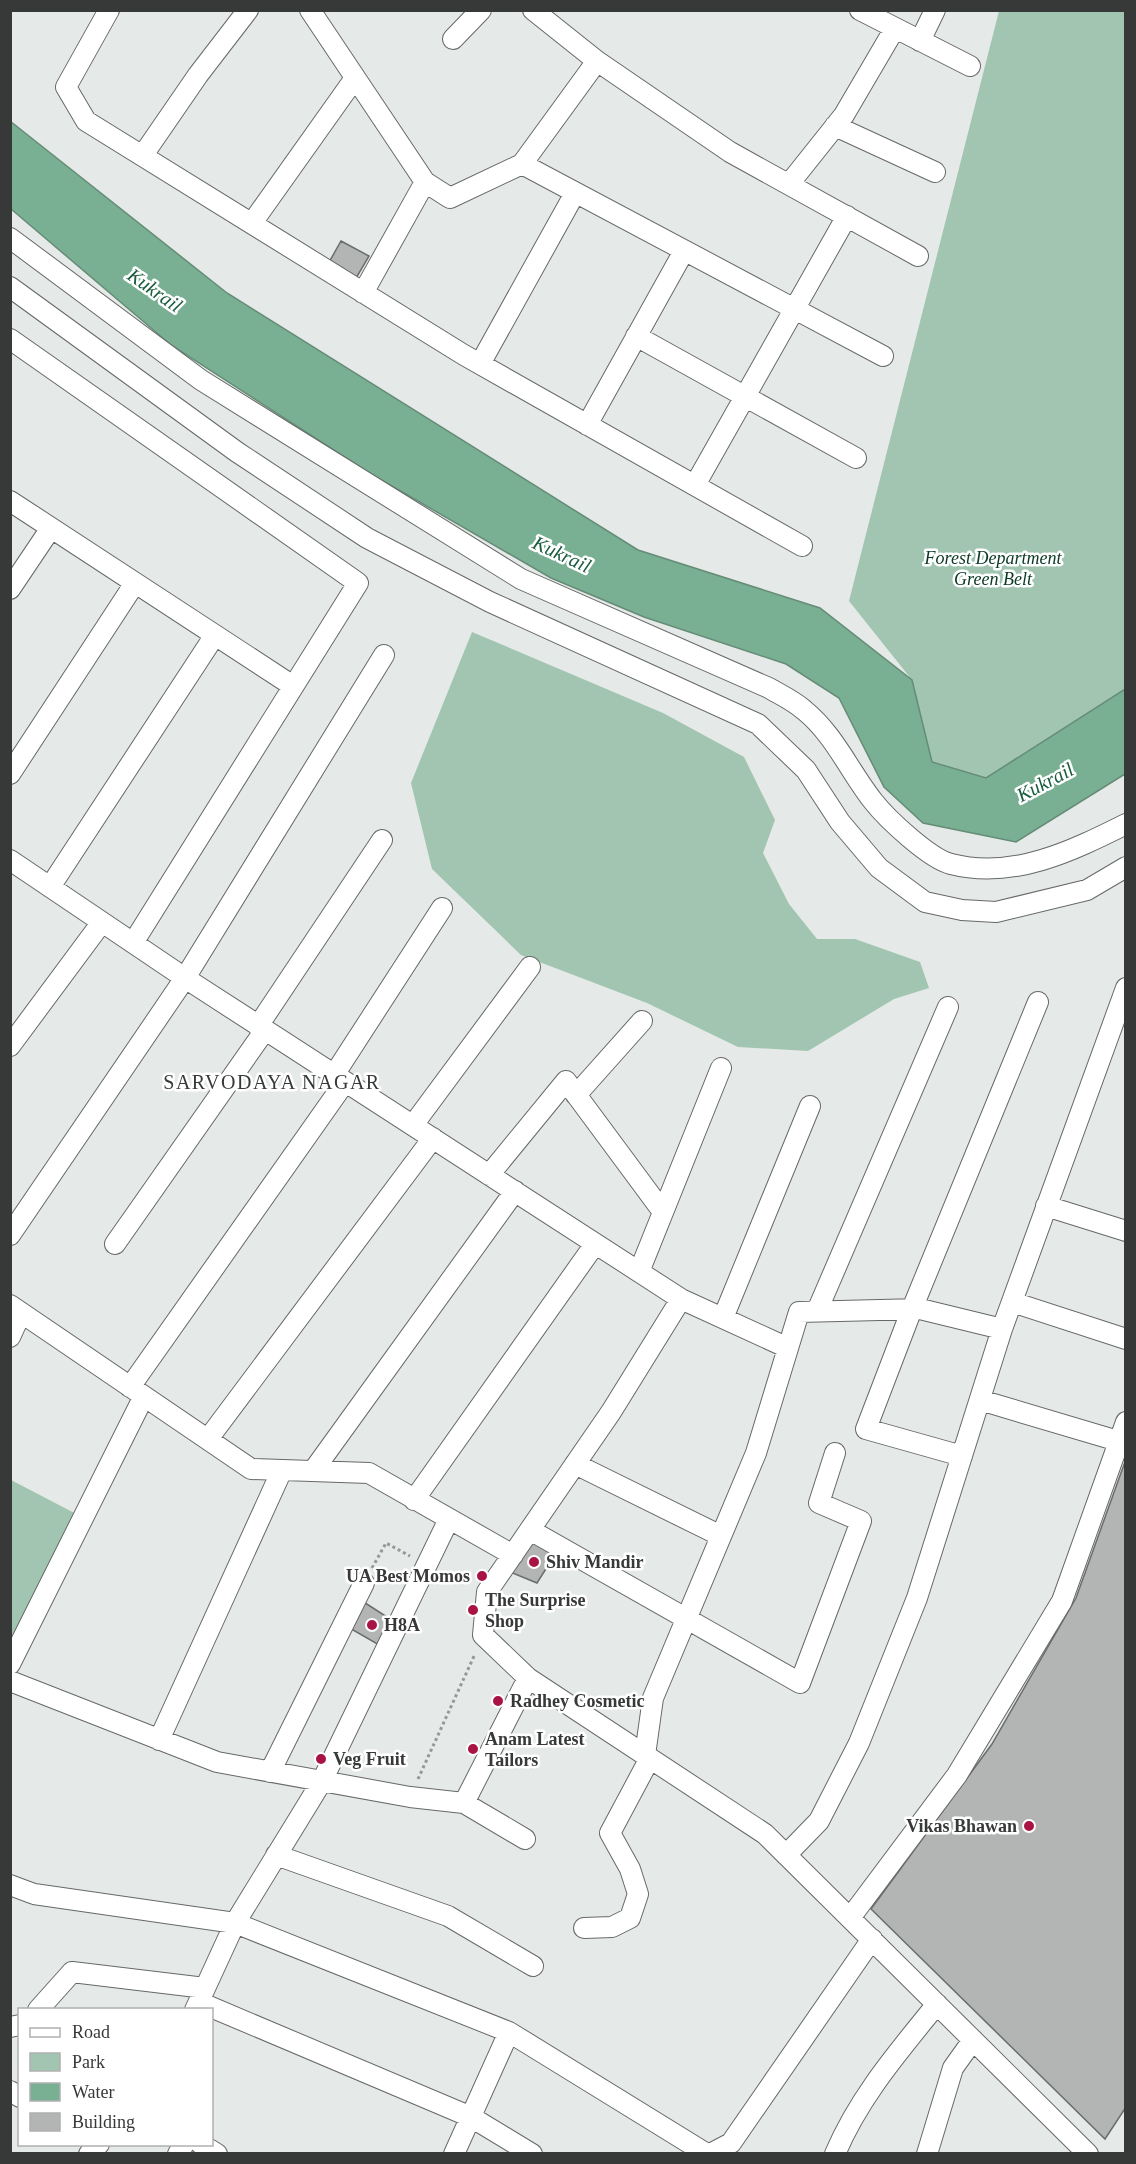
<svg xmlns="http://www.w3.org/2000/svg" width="1136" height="2164" font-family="Georgia,serif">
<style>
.green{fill:#a1c5b1}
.water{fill:#79af92;stroke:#658c77;stroke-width:1.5}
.building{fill:#b2b5b4;stroke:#6a6d6b;stroke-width:1.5}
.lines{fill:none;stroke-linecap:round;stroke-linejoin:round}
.minor-casing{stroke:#666967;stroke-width:22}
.path{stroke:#959896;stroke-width:3;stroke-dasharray:3 3;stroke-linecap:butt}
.minor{stroke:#fff;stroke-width:20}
.poi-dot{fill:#a91344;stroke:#fff;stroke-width:2}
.labels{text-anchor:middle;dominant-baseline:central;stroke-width:5;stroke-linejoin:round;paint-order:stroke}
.park-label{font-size:18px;font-style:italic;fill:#0a3925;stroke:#fff}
.poi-label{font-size:18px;font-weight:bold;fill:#373938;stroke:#fff;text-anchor:start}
.water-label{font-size:20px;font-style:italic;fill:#1b5d3f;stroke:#fff}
.neighbourhood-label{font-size:20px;letter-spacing:1.5px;fill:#373938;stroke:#fff}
</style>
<rect width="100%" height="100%" fill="#e5e9e7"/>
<path class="green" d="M999,11H1125V689L986,778L932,762L912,680L849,601Z
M472,632L663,713L744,757L775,820L763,853L789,904L817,939H855L920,962L929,988L894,999L808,1051L738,1047L647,1003L521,955L432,869L411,783Z
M11,1480L84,1518L11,1664Z"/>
<path class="water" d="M10,121L227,293L638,550L820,608L912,680L932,762L986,778L1125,689V774L1016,842L923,823L884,787L839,698L786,664L644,617L551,578L371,474L171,345L11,209Z"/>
<path class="building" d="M341,241L369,256L355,280L328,264Z
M1126,1459V2107L1105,2139L871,1909L992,1744L1076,1598Z
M533,1541L556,1553L537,1583L510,1572Z
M359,1599L398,1624L386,1649L346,1626Z"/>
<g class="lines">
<g class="minor-casing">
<path id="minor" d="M109,10L66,87L86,121L464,355L802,546
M310,10L425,182L450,198L522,164L597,61
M533,10L597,61L730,152L918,256
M860,10L970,66
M453,39L481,10
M920,41L935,10
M835,126L935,172
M143,155L198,75L248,10
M522,164L883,356
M789,184L844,115L895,28
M252,223L355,78
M10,238L201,380L521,579L769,688C781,695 794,701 804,710C834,734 850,772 873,801C887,819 930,859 951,864C1013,880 1072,851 1126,824
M10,287L237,452L367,538L490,602L758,724L806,770L840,822L879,868L925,902L962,910L996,912L1087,890L1126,867
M363,293L425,182
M636,336L856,458
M10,339L358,583L133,943
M480,364L575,193
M587,425L684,251
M695,485L847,216
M10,501L293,686
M10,589L51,528
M10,774L135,583
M10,860L185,978L681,1299L788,1348
M50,887L215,635
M258,1026L382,840
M10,1046L102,922
M334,1075L442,908
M576,1095L642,1021
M413,1125L530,967
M489,1175L566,1081L663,1212
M1046,1206L1126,1231
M10,1235L185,978L384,655
M115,1244L265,1030
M639,1272L721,1068
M681,1299L611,1412L487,1592L483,1635L528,1678L765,1834L1088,2154
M1012,1302L1126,1339
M10,1305L251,1469L369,1473L513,1555
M817,1311L948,1007
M723,1318L810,1106
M10,1337L21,1313
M130,1387L345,1082
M980,1400L1118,1441
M208,1439L433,1138
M962,1456L866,1429L912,1309L1038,1002
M575,1464L721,1536
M313,1471L515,1191
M414,1500L595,1244
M530,1530L800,1683L861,1521L819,1503L835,1453
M10,1664L144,1396
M10,1681L217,1762L410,1797L464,1803L528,1678
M159,1740L282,1470
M645,1755L653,1698L756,1453L799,1312L920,1309L1002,1329
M270,1772L364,1583
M464,1803L525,1839
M276,1855L448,1916L533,1966
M786,1855L819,1821L859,1743L917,1598L1002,1329L1126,988
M10,1885L34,1894L235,1923L509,2032L707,2154
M850,1918L957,1775L1062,1601L1126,1422
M584,1928L612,1927L630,1918L638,1894L630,1869L610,1833L650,1758
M199,2002L471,2117L532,2154
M38,2010L72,1972L205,1988
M195,2010L235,1923L322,1781L449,1519
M10,2027L20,2025
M10,2091L20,2097
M201,2144L217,2154
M89,2154L99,2144
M178,2154L184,2144
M454,2154L509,2032
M710,2154L731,2143L872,1939
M835,2154C859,2097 899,2051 937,2004
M927,2154L953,2068L973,2040"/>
</g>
<path class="path" d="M372,1568L386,1543L410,1556
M418,1779L475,1654"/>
<use href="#minor" class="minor"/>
</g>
<g class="poi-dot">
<circle cx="534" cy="1562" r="6"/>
<circle cx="482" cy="1576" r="6"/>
<circle cx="473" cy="1610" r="6"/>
<circle cx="372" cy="1625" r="6"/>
<circle cx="498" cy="1701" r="6"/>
<circle cx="473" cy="1749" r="6"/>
<circle cx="321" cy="1759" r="6"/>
<circle cx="1029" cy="1826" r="6"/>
</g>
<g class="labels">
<g class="park-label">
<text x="993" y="558">Forest Department<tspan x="993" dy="21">Green Belt</tspan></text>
</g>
<g class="poi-label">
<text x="546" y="1562">Shiv Mandir</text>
<text x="470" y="1576" text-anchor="end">UA Best Momos</text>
<text x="485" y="1600">The Surprise<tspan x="485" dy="21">Shop</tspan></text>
<text x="384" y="1625">H8A</text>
<text x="510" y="1701">Radhey Cosmetic</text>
<text x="485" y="1739">Anam Latest<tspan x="485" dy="21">Tailors</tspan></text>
<text x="333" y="1759">Veg Fruit</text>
<text x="1017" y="1826" text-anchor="end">Vikas Bhawan</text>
</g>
<g class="water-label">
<text transform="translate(155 290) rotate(35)">Kukrail</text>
<text transform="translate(562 554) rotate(25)">Kukrail</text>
<text transform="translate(1045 782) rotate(-28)">Kukrail</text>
</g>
<g class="neighbourhood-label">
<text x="272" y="1082">SARVODAYA NAGAR</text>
</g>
</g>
<rect width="1136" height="2164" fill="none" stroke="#373938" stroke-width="24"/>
<rect x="18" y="2008" width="195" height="138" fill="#ffffff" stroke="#afb0af" stroke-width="1.5"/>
<rect x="30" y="2028" width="30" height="9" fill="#ffffff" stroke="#afb0af" stroke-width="1.5"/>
<text x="72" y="2038" font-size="18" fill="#373938">Road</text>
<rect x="30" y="2053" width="30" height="18" fill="#a1c5b1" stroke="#afb0af" stroke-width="1.5"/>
<text x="72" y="2068" font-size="18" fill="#373938">Park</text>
<rect x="30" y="2083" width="30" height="18" fill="#79af92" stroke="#afb0af" stroke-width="1.5"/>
<text x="72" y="2098" font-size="18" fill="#373938">Water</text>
<rect x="30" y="2113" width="30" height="18" fill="#b2b5b4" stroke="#afb0af" stroke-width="1.5"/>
<text x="72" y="2128" font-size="18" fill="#373938">Building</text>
</svg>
